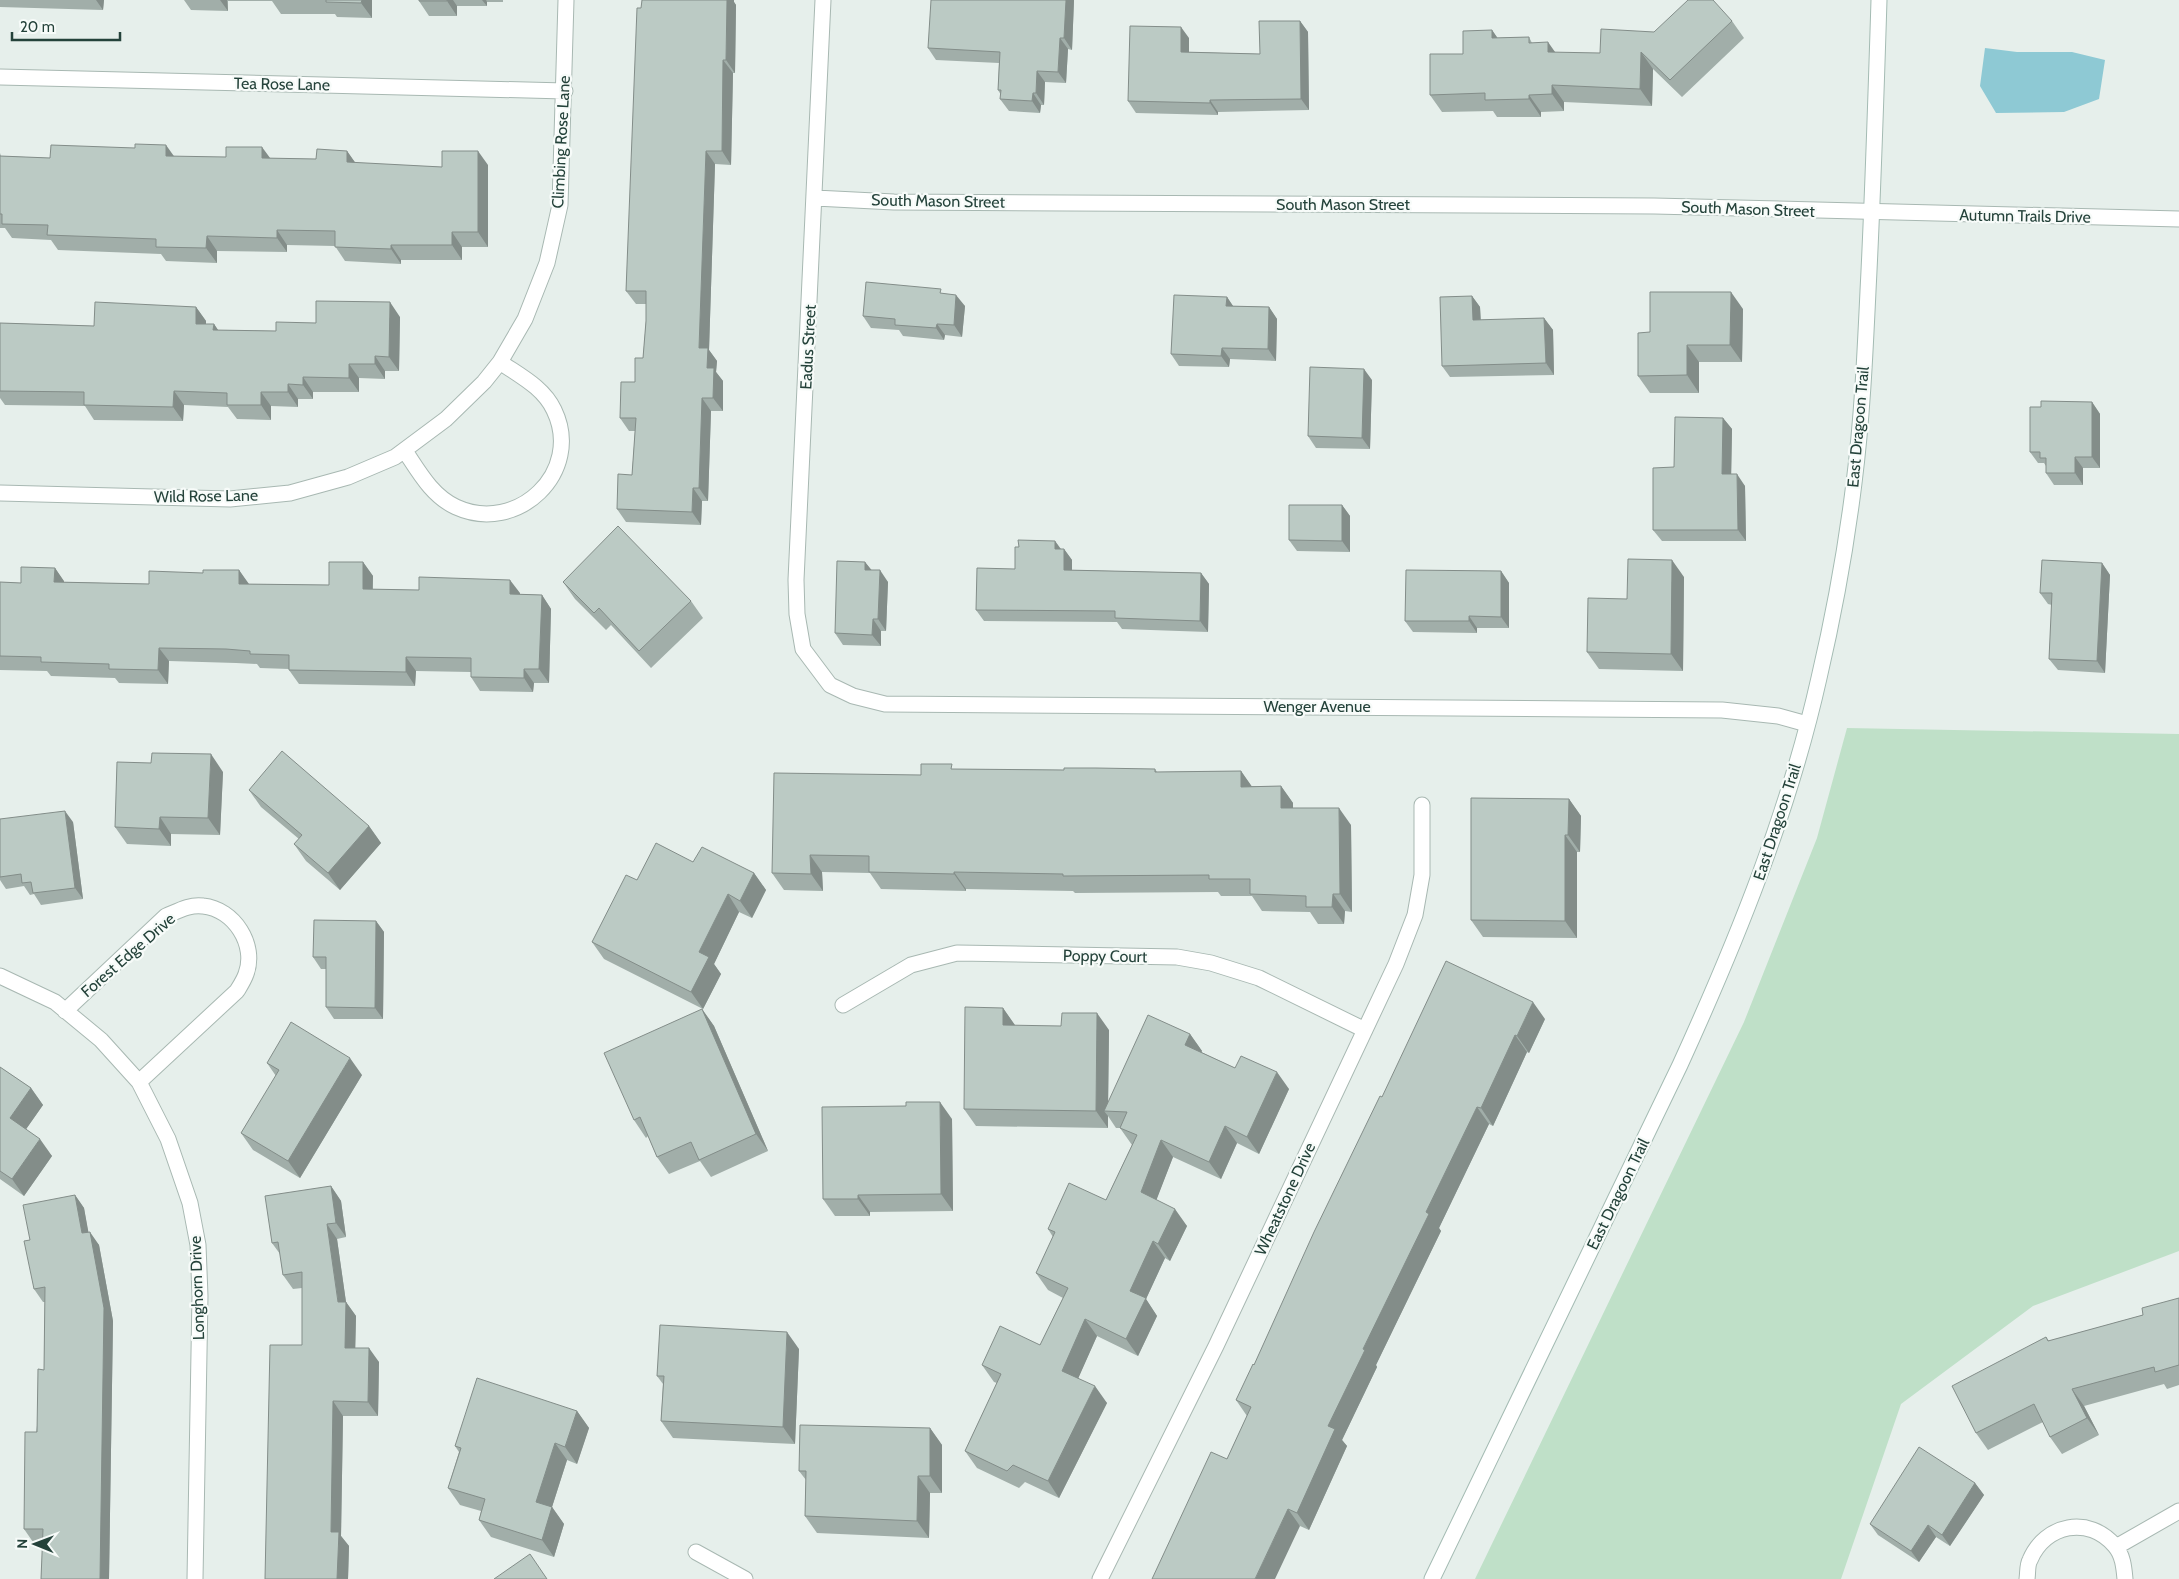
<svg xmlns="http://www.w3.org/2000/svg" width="2179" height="1579" font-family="Cabin,sans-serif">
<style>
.green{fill:#bfe0c8}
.water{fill:#8ec9d4}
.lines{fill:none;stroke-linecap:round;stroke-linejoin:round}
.street-casing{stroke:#a8b8b2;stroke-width:17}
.secondary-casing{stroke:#a4bbb3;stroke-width:17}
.street{stroke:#fff;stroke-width:15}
.secondary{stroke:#fff;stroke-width:15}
.wall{fill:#a1aea9}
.shaded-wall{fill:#838d89}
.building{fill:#bbcac4;stroke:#838d89}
.labels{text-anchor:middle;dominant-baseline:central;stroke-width:4.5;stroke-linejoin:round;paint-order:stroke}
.street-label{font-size:16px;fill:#24423a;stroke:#f7fbf9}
</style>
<rect width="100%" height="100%" fill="#e6efeb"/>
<path class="green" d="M1847,728L2179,734V1251L2033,1306L1901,1404L1841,1579H1475L1744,1022L1817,838Z"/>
<path class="water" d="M1985,48L2017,52H2072L2105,60L2099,99L2064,112L1996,113L1980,86Z"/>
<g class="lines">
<g class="street-casing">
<path id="street" d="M823,0L796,580L797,614L803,649L830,685L853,696L885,704L1722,710L1778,716L1807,724
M0,77L565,91
M815,198L894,202L1654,206L2179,219
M405,451C419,472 432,496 456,507C517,535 584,472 554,410C543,387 520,376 500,362
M0,493L230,499L290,493L348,477L395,457L446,419L484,382L500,362L525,319L547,263L560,205L566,0
M0,976L55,1002L101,1040L139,1082L168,1139L190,1203L198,1245L200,1296L195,1579
M843,1005L911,965L957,953L1177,957L1211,963L1259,978L1365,1030
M65,1011L166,916C178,911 190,904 203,906C234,909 257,945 246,974C244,980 240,986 237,991L139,1082
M2116,1547L2179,1511
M696,1552L745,1579
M1100,1579L1216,1346L1396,964L1415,915L1422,875V805
M2027,1579C2028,1573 2027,1565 2030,1560C2045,1524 2089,1515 2115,1546C2123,1555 2124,1568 2125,1579"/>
</g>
<g class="secondary-casing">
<path id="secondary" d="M1432,1579L1680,1065C1737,940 1789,812 1819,678C1834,614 1846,548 1854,483C1862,420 1865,355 1868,291C1873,194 1876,97 1879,0"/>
</g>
<use href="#street" class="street"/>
<use href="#secondary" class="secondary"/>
</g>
<path class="wall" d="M0,0H104L103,10L0,7Z
M184,0H372V18L337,17L335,14H281L272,1H228V11L191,10Z
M419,0H503V2H487V6H457V16H429L419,1Z
M642,0H734V2L736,5L735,73H733L731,165L715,164L709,350L717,361L716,372L723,381V411H711L708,501H702L701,525L626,522L617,509L632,475L635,431H629L620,418L635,382L643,358L646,321V304H636L626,291Z
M1074,0L1072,50L1068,49L1066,83L1045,82L1044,105H1041L1040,113L1009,111L1000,99L1001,95L998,90L999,63L936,60L928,48Z
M1300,21L1308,32L1309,110L1218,112V115L1136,113L1128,101L1189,38V52L1260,54Z
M1732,21L1744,38L1682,97L1653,69L1652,106L1564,102V111L1541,112V117H1497L1493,111L1442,112L1430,95L1463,54L1492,30L1497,38L1529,37L1532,43L1555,53H1600L1654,32Z
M347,151L355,163L442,167L488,165V247H462V260H401V264L345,261L335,246L287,245V252L217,251V263L166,261L161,254L58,250L51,240L12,238L5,228H0V153L1,156L50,158L174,157L316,159Z
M944,294L965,306L962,337L945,335L944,340L903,336L899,330L871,328L863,316Z
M1472,296L1480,307L1481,320L1544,318L1553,330L1554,375L1450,377L1442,366Z
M1227,297L1233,306L1269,307L1277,319L1276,361L1230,359L1229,367L1179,366L1171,354Z
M196,307L206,321V324H214L218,330L276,331L316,323L400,317L399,371H385V379L359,378V392H313V399H298V407L271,406V420L237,419L228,407L184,405L183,421L94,420L85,406L5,405L0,398V323L94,326Z
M1743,309L1742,362H1699V393H1650L1638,376L1650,332Z
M1372,380L1370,449L1316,448L1308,436Z
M2092,402L2100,414V468H2083V485H2054L2046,473V466L2044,463H2038L2030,452L2041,407Z
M1723,418L1732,429L1731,474L1745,486L1746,541H1662L1653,530L1674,467Z
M1342,505L1350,516V552L1297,551L1289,540Z
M1055,541L1061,549H1064L1072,560V570L1201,573L1209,584L1208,632L1122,629L1117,622L984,621L976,610L1015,569Z
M363,562L373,576V589L520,593V594L542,595L551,609L549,683H534L533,692L480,691L471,677V672L416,671L415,686L299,684L289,670V669L260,668L257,664L236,663L169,661L168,684L119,683L115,678L51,676L47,671L0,670V582L21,583L55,568L64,582L149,584L203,573L239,570L248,584L329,585Z
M865,562L871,570L888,582L886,631H881V646L843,645L835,633Z
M2102,563L2110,575L2105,673L2058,670L2049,659L2052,605L2048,604L2040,593Z
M1501,571L1509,583V628H1477V633L1413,632L1405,621Z
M1684,577L1683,671L1599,669L1587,652L1627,599Z
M563,582L691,601L703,618L651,668L611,625L606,630L575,599Z
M151,763L223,772L220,835L171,834V846L127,844L115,827Z
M955,769L1064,770L1155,769L1157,772L1241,771L1251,786H1281L1293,803V808L1351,825L1352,912L1345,911L1344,924H1318L1310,912L1262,911L1252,896H1221L1218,892L1075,893L1073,891L966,889V891L881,889L870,873L822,872L823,891L784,890L772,873L921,775Z
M249,790L369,826L381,843L340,890L306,861L294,844L299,839L261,807Z
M1569,799L1581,816L1580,852H1577V938L1483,937L1471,920Z
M0,819L73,822L83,899L41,905L34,894L30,895L24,886L6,889L0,880Z
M693,862L754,873L766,890L752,918L739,912L714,964L721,974L703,1009L604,959L592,942Z
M376,921L384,932L383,1019H334L326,1007V969H321L313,957Z
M1003,1008L1015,1026L1109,1030L1108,1103L1190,1034L1202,1051L1201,1052L1235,1068L1289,1089L1259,1154L1237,1143L1221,1179L1173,1157L1156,1200L1187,1226L1170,1261L1165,1258L1146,1299L1157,1316L1138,1356L1097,1336L1078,1378L1107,1403L1059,1498L1025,1482L1019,1488L977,1468L965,1451L997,1383L994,1382L982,1365L1040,1345L1063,1298L1048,1290L1036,1273L1053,1237L1048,1229L1106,1200L1132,1145L1120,1128H1116L1108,1116V1128L976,1126L964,1109Z
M702,1009L714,1026L768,1151L711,1177L700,1161L669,1174L657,1157L648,1136L646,1138L634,1120Z
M1545,1019L1529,1053L1527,1052L1493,1126L1489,1124L1439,1228L1441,1231L1376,1365L1377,1367L1342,1440L1347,1446L1309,1530L1300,1526L1227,1459L1247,1416L1236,1400L1254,1365L1382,1097Z
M267,1063L362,1075L300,1178L253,1150L241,1133L276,1076Z
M0,1067L31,1088L43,1105L26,1129L52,1156L24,1196L0,1179Z
M952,1119L953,1211L870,1212V1216H835L823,1199Z
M331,1186L341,1201L346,1237L337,1239L346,1302L356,1316L355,1348L379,1362L378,1416H343L341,1536L349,1546L348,1579H265L302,1345V1288L293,1289L283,1275L280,1254L272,1243Z
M75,1195L84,1208L88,1232L99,1245L113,1321L109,1579H41L43,1542H33L24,1529L44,1370L45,1302H43L34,1289L30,1240Z
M2179,1298V1385L2167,1389L2164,1384L2084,1406L2099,1435L2062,1454L2050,1437L2043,1422L1988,1450L1976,1433L2046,1337L2049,1341L2143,1315Z
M799,1349L795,1444L673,1438L661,1421L663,1384L657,1376Z
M577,1411L589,1428L577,1464L567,1460L552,1507L564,1524L554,1557L491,1537L479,1520L481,1511L460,1505L448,1488L459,1452L455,1446Z
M930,1428L942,1445V1493H930L929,1538L817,1533L805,1516L806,1480L799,1471Z
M1975,1483L1984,1495L1950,1546L1936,1537L1919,1562L1878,1535L1870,1524Z"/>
<path class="shaded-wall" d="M96,0H104L103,10Z
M220,0H227L228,11Z
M362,0H372V18L361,3Z
M447,0H453L457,6V16L447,1Z
M482,0H486L487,2V6Z
M727,0H734V2L736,5L735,73L726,60Z
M1066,0H1074L1072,50L1064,38Z
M1300,21L1308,32L1309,110L1301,99Z
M1181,27L1189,38V63L1181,52Z
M1492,30L1504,47L1492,38Z
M1060,38L1068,49L1066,83L1058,72Z
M1548,42L1560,59L1548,52Z
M1641,52L1653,69L1652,106L1640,89Z
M723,60L733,73L731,165L722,151Z
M1037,71L1045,82L1044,105L1036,93Z
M1552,85L1564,102V111L1552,94Z
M1033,93L1041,105L1040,113L1032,101Z
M1529,95L1541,112V117L1529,99Z
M1210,100L1218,112V115L1210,103Z
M166,145L176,159L166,156Z
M262,147L273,162L262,158Z
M347,151L357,165L347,162Z
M478,151L488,165V247L478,232Z
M706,151L715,164L709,350L717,361L716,372L723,381V411L713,398L707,368L699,348Z
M277,230L287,245V252L277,238Z
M452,232L462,247V260L452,245Z
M207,236L217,251V263L206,248Z
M391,245L401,260V264L391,249Z
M1731,292L1743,309L1742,362L1730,345Z
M956,295L965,306L962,337L954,325Z
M1472,296L1480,307L1481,332L1473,320Z
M1227,297L1235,309L1226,306Z
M390,302L400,317L399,371L389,357Z
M196,307L206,321V338L196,324Z
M1269,307L1277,319L1276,361L1268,349Z
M1544,318L1553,330L1554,375L1546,363Z
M214,324L224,339L213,330Z
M937,324L945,335L944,340L936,328Z
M1687,345L1699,362V393L1687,375Z
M1222,348L1230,359L1229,367L1221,356Z
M375,356L385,371V379L375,364Z
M349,364L359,378V392L349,378Z
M1364,369L1372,380L1370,449L1362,438Z
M303,377L313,392V399L303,385Z
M288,384L298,399V407L288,392Z
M174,391L184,405L183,421L173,407Z
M261,392L271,406V420L261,405Z
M702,398L711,411L708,501L699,488Z
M2092,402L2100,414V468L2092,457Z
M1723,418L1732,429L1731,486L1722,474Z
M2075,457L2083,468V485L2075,473Z
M1737,474L1745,486L1746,541L1738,530Z
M693,488L702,501L701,525L692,512Z
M1342,505L1350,516V552L1342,541Z
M1055,541L1062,551L1055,549Z
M1064,549L1072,560V581L1064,570Z
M1672,560L1684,577L1683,671L1671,654Z
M363,562L373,576L372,602L363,589Z
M865,562L874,573L865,570Z
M2102,563L2110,575L2105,673L2097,661Z
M55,568L64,581V596L54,582Z
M239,570L249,584H239Z
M880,570L888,582L886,631L878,619Z
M1501,571L1509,583V628L1501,617Z
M1201,573L1209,584L1208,632L1200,621Z
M510,580L520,593L519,608L510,594Z
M542,595L551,609L549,683L539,669Z
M1469,616L1477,628V633L1469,621Z
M873,619L881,631V646L872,635Z
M159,648L169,661L168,684L158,670Z
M406,657L416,671L415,686L406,672Z
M524,669L534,683L533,692L524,678Z
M211,754L223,772L220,835L208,818Z
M1241,771L1253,788L1241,787Z
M1281,786L1293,803V825L1281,808Z
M1569,799L1581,816L1580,852L1568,835Z
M1339,808L1351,825L1352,912L1340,894Z
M65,811L73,822L83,899L75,888Z
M160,817L171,834V846L159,829Z
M369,826L381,843L340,890L328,873Z
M1565,835L1577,852V938L1565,921Z
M810,855L822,872L823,891L811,874Z
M954,872L966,889V891L954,874Z
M754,873L766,890L752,918L740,901Z
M728,894L739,912L714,964L721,974L703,1009L691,992L699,952Z
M1333,894L1345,911L1344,924L1332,907Z
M376,921L384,932L383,1019L375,1008Z
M1533,1002L1545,1019L1529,1053L1517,1036Z
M1003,1008L1015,1025V1042L1003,1025Z
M702,1009L714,1026L768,1151L756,1134Z
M1097,1013L1109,1030L1108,1111H1104L1108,1116V1128L1096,1111Z
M1190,1034L1202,1051L1197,1062L1185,1045Z
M1515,1035L1527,1052L1493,1126L1481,1108Z
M350,1058L362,1075L300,1178L288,1161Z
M1277,1072L1289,1089L1259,1154L1247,1137Z
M31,1088L43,1105L22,1135L10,1118Z
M940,1102L952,1119L953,1211L941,1194Z
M1477,1107L1489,1124L1439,1228L1441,1231L1376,1365L1377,1367L1342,1440L1347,1446L1309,1530L1297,1513L1328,1426L1426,1212Z
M1225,1126L1237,1143L1221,1179L1209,1162Z
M40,1139L52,1156L24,1196L12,1179Z
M1161,1140L1173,1157L1153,1209L1141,1192Z
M331,1186L341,1201L346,1237L336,1223Z
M75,1195L84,1208L91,1246L82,1233Z
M858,1195L870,1212V1216L858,1199Z
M1175,1209L1187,1226L1170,1261L1158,1244Z
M327,1224L337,1239L346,1302L356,1316L355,1362L345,1348Z
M90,1232L99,1245L113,1321L109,1579H100Z
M1153,1241L1165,1258L1146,1299L1157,1316L1138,1356L1126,1339L1130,1291Z
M1085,1319L1097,1336L1074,1388L1062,1371Z
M787,1332L799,1349L795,1444L783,1427Z
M369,1348L379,1362L378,1416L368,1402Z
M1095,1386L1107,1403L1059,1498L1048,1481Z
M2072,1389L2084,1406L2099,1435L2087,1418Z
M333,1401L343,1416L341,1536L349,1546L348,1579H337L331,1532Z
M577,1411L589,1428L577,1464L565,1447Z
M930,1428L942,1445V1493L930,1476Z
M555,1443L567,1460L552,1507L564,1524L554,1557L542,1540L536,1502Z
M918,1476L930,1493L929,1538L917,1521Z
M1975,1483L1984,1495L1950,1546L1942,1535Z
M1288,1509L1300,1526L1275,1579H1255Z
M1928,1525L1936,1537L1919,1562L1911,1551Z"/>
<path class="building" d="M326,0H362L361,3L326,2Z
M419,0H447V1H419Z
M642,0H727L726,60H723L722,151H706L699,348H708L707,368H714L713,398H702L699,488H693L692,512L617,509L618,474L632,475L636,418H620L621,382H635V358H643L646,321V291H626L637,8H641Z
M931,0H1066L1064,38H1060L1058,72L1037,71L1036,93H1033L1032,101L1000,99L1001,90H998L1000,52L928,48Z
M1688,0H1713L1732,21L1670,80L1641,52L1640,89L1552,85V94L1529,95V99L1485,100V93L1430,95V54H1463V31L1492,30V38L1529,37V43L1548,42V52L1600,53L1601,29L1654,32Z
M1259,21H1300L1301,99L1210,100V103L1128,101L1130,26L1181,27V52L1260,54Z
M135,144L166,145V156L226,157V147H262V158L316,159L317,149L347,151V162L442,167V151H478V232H452V245H391V249L335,247V231L277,230V238L207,236L206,248L156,247V239L47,235L48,225L2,224V214H0V156L50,158L51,145L135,148Z
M866,282L941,289L940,293L956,295L954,325L937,324L936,328L895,325V319L863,316Z
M1650,292H1731L1730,345H1687V375L1638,376V333L1650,332Z
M1174,295L1227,297L1226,306L1269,307L1268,349L1222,348L1221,356L1171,354Z
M1472,296L1473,320L1544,318L1546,363L1442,366L1440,297Z
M316,301L390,302L389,357L375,356V364H349V378L303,377V385L288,384V392H261V405H227V393L174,391L173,407L84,405V392L0,391V323L94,326L95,302L196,307V324H214L213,330L276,331V322L316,323Z
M1310,367L1364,369L1362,438L1308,436Z
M2041,401L2092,402V457H2075V473H2046V458H2040V452H2030V407H2041Z
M1675,417L1723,418L1722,474H1737L1738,530H1653V468L1674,467Z
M1289,505H1342V541L1289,540Z
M618,526L691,601L639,651L599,608L594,613L563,582Z
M1018,540L1055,541V549H1064V570L1201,573L1200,621L1115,618V611L976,610L977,568L1015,569V547H1019Z
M1628,559L1672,560L1671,654L1587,652L1588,598L1627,599Z
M2042,560L2102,563L2097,661L2049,659L2052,593H2040Z
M837,561L865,562V570H880L878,619H873L872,635L835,633Z
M329,562H363V589L419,590V577L510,580V594L542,595L539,669H524V678L471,677V658L406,657V672L289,670V655L250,654V651L226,649L159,648L158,670L109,669V664L41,662V657L0,656V582L21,583V567L55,568L54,582L149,584V571L203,573V570H239V584L329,585Z
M1406,570L1501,571V617L1469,616V621H1405Z
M282,751L369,826L328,873L294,844L302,835L249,790Z
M152,753L211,754L208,818L160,817L159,829L115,827L117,762L151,763Z
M921,764H952L951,769L1064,770V768H1096L1155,769V772L1241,771V787L1281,786V808H1339L1340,894H1333L1332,907H1306V896L1250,894V879H1209V875L1063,876V874L954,872V874L869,872V856L810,855L811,874L772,873L774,773L921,775Z
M1471,798L1569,799L1568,835H1565V921L1471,920Z
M65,811L75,888L33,893L31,882L22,883L21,874L0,877V819Z
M656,843L693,862L702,847L754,873L740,901L728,894L699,952L709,957L691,992L592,942L626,875L637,880Z
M314,920L376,921L375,1008L326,1007V957H313Z
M1446,961L1533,1002L1517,1036L1515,1035L1481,1108L1477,1107L1426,1212L1429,1214L1363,1349L1365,1350L1328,1426L1335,1429L1297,1513L1288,1509L1255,1579H1152L1211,1452L1227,1459L1251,1407L1236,1400L1253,1364L1254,1365L1314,1232L1380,1096L1382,1097Z
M965,1007L1003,1008V1025L1061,1026L1062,1013H1097L1096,1111L964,1109Z
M702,1009L756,1134L699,1160L691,1142L657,1157L640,1117L634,1120L604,1053Z
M1148,1015L1190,1034L1185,1045L1235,1068L1241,1056L1277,1072L1247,1137L1225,1126L1209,1162L1161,1140L1141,1192L1175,1209L1158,1244L1153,1241L1130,1291L1146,1298L1126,1339L1085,1319L1062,1371L1095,1386L1048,1481L1013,1465L1007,1471L965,1451L1001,1374L982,1365L1000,1326L1040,1345L1068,1288L1036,1273L1055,1232L1048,1229L1069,1183L1106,1200L1137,1135L1120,1128L1127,1112L1104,1111Z
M291,1022L350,1058L288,1161L241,1133L279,1070L267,1063Z
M0,1067L31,1088L10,1118L40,1139L12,1179L0,1171Z
M906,1102H940L941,1194L858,1195V1199H823L822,1107L906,1106Z
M331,1186L336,1223L327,1224L338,1302H346L345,1348H369L368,1402L333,1401L331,1532H339L337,1579H265L270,1345H302V1272L283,1275L278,1242L272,1243L265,1196Z
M75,1195L82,1233L90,1232L104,1308L100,1579H41L43,1529H24L25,1432H37L38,1369L44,1370L45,1287L34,1289L24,1241L30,1240L23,1205Z
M2179,1298V1365L2155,1372L2154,1367L2072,1389L2087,1418L2050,1437L2034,1404L1976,1433L1952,1386L2046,1337L2048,1341L2143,1315L2142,1308Z
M660,1325L787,1332L783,1427L661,1421L664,1376H657Z
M477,1378L577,1411L565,1447L555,1443L536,1502L552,1507L542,1540L479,1520L485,1499L448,1488L461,1448L455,1446Z
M800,1425L930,1428V1476H918L917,1521L805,1516L806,1471H799Z
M1919,1447L1975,1483L1942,1535L1928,1525L1911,1551L1870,1524Z
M530,1554L547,1579H494Z"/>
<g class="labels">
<g class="street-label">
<text transform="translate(282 84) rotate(1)">Tea Rose Lane</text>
<text transform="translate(561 142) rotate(-87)">Climbing Rose Lane</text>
<text transform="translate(938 201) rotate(1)">South Mason Street</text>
<text x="1343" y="204">South Mason Street</text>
<text transform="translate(1748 209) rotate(2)">South Mason Street</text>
<text transform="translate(2025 216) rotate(1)">Autumn Trails Drive</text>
<text transform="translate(808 347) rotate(-87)">Eadus Street</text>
<text transform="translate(1858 427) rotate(-85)">East Dragoon Trail</text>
<text transform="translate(206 496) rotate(-1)">Wild Rose Lane</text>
<text x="1317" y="706">Wenger Avenue</text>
<text transform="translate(1777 822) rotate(-72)">East Dragoon Trail</text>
<text transform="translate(128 955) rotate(-41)">Forest Edge Drive</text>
<text transform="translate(1105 956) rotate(1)">Poppy Court</text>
<text transform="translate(1618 1194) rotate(-64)">East Dragoon Trail</text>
<text transform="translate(1285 1199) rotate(-65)">Wheatstone Drive</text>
<text transform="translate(197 1288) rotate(-92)">Longhorn Drive</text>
</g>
</g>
<g transform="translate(35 1544) rotate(271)" stroke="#f7fbf9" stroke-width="4" paint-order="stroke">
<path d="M0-4L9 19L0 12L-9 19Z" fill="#24423a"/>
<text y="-8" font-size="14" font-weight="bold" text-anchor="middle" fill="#24423a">N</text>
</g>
<path d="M12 32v8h108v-8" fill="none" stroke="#24423a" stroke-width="2.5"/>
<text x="20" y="32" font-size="15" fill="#24423a" stroke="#f7fbf9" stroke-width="4" paint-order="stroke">20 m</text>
</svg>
